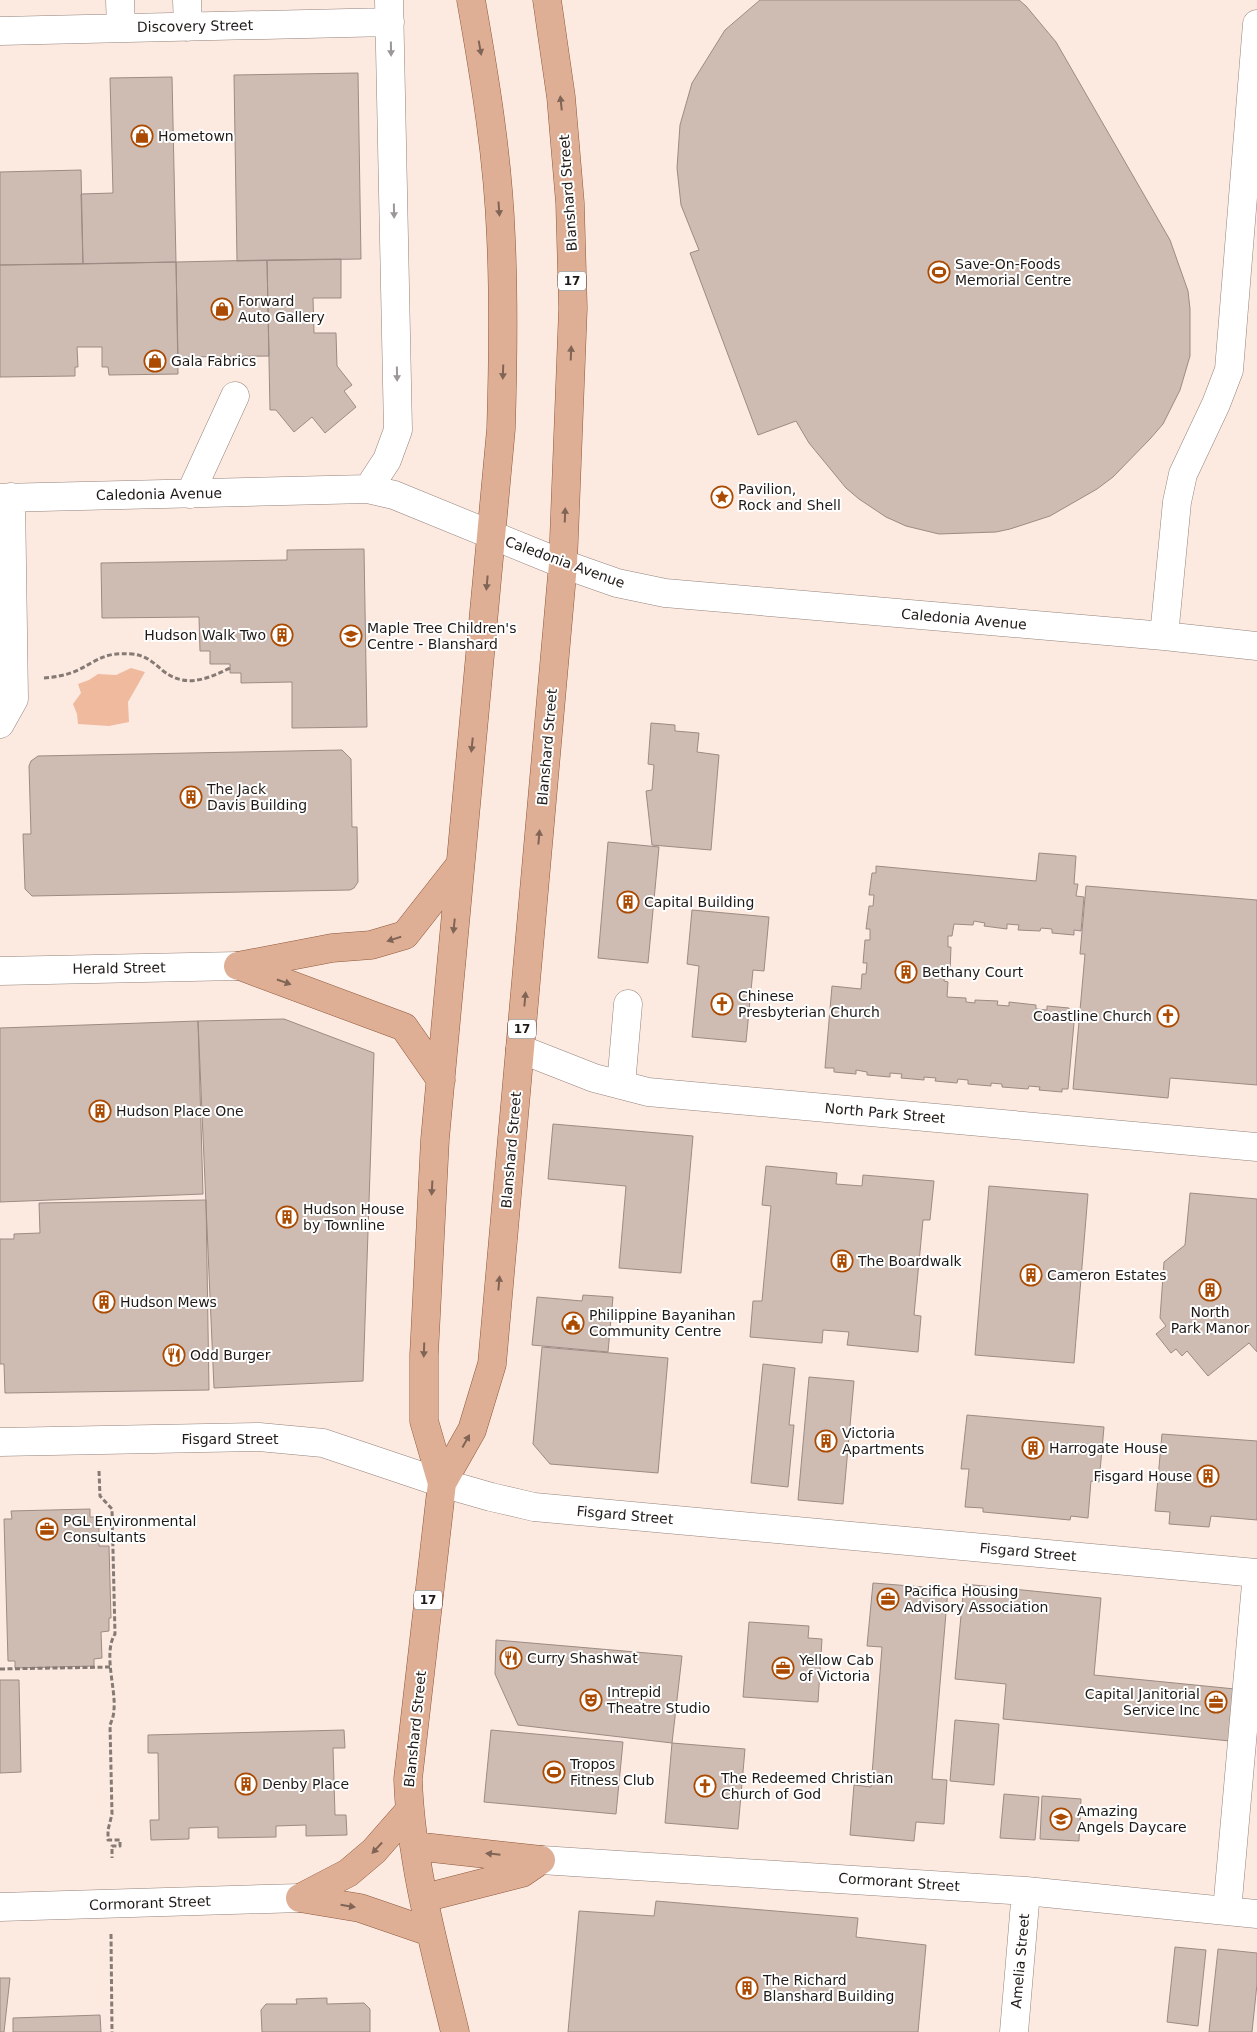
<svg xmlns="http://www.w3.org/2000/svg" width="1257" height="2032" font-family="'DejaVu Sans',sans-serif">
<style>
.green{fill:#f0ba9f}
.building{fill:#cebcb3;stroke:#9c8b83}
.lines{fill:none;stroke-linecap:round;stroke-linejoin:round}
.minor-casing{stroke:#94837b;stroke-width:29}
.major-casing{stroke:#8e583b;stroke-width:29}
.path{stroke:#867a74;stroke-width:3;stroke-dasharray:5 2.5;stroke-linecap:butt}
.minor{stroke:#fff;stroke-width:28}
.major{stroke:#dfaf95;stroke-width:28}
.oneway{fill:#806456}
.oneway2{fill:#9b9897}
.labels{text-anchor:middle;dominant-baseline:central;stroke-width:4;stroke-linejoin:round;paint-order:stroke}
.shield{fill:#fff;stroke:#635f5d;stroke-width:1}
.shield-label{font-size:12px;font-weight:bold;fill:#201a17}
.street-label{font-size:14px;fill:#201a17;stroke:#fff}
.poi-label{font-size:14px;fill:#201a17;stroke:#fff;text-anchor:start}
</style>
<rect width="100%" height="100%" fill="#fceae1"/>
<path class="green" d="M131,668L145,672L128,702L129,722L109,726L78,724L77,714L73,704L81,693L78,684L89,680L98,674L116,675Z"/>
<path class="building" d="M760,0H1019L1026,6L1056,42L1170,240L1188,291L1190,309V356L1180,390L1163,424L1150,439L1113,477L1097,489L1050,516L1010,529L996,532L939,534L906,526L886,517L859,499L846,488L809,443L796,421L758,435L690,253L699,250L681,205L677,168L680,125L692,83L725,30Z
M358,73L361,259L237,261L234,75Z
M172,77L176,262L83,264L81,194L113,193L110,78Z
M81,170L83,264L0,265V172Z
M341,259V298H313L314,333H336L337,366L352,385L344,391L356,407L325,433L312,417L294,432L276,410H270L267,260Z
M267,260L269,356L178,357L176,262Z
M176,262L178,374L109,375L108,367H102V347H77L78,367H75V376L0,377V265Z
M364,549L367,727L292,728V682L241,683V673H230V664H210V651H200L199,617L102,618L101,563L287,560V550Z
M651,723L675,725V731L699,733L697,752L719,755L711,850L652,845L646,791L652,790L654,765L648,764Z
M342,750L351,759L352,827H357L358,882L354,888L350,890L32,896L25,889L23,834H31L29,766L31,761L38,756Z
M608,842L659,847L648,963L598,958Z
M1039,853L1076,856L1074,884H1078L1076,896L1084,897L1081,931L1074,930V935L1052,933V929L1041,928L1040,931L1018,930L1019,925L1007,924V929L984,926L985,923L974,921L973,925L954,924L952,936H948V947H951L950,971L945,970L944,981L948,982L947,997L966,998V1002L975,1003V1000L998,1001L997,1005L1009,1006V1002L1036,1005V1009L1047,1010V1006L1069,1008V1012H1075L1068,1089H1062V1092L1039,1090L1040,1087L1029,1086L1028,1089L1002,1087V1084L991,1083V1086L968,1084V1080L958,1079L957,1083L935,1081L936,1078L924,1077V1080L901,1078L902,1074L890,1073V1077L867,1075V1072L856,1070V1074L834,1072V1068H825L832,986L861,989L862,974H866L867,963H863L865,940H870V929H866L869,906H873L874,895H869L872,873H876V866L1036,881Z
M1086,886L1257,900V1085L1170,1078L1168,1098L1073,1089L1085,954H1080Z
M692,910L769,917L764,971L753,970L746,1042L692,1037L699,966L687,964Z
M284,1019L374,1053L363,1381L214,1388L198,1021Z
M198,1021L203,1194L0,1202V1028Z
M553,1124L693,1136L681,1273L619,1268L626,1186L548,1179Z
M766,1166L837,1173L836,1184L862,1186L863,1175L934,1181L930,1220H923L914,1315L921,1316L918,1352L847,1345L849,1332L823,1330L822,1343L750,1337L753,1301H762L771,1206L762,1205Z
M989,1186L1088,1194L1074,1363L975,1355Z
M1190,1193L1257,1199V1352L1249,1343L1208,1376L1187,1351L1182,1356L1176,1349L1171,1353L1156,1334L1166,1326L1160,1318L1164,1262L1185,1245Z
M206,1200L209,1390L5,1393L4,1364H0V1239H14V1234L40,1233L39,1203Z
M583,1295L613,1297L608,1352L532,1345L537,1297L582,1301Z
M542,1347L668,1358L658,1473L550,1464L533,1444Z
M763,1364L795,1368L789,1425H794L788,1487L751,1483Z
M809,1377L854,1381L843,1504L798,1500Z
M967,1415L1104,1427L1099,1482L1091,1481L1088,1518L1071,1516L1070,1520L983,1512V1508L965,1507L969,1469H961Z
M1162,1434L1257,1441V1520L1211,1516L1209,1527L1169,1524L1170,1512L1155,1511Z
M90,1509V1517H99V1546H109L111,1618H109V1631L101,1632L102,1658L94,1659V1666L15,1668V1661H8L4,1519H12L11,1511Z
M873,1583L948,1589L932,1779L947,1780L944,1824L916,1822L914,1841L850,1835L854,1785L871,1787L882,1647L867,1646Z
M964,1584L1101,1598L1094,1675L1235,1689L1230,1741L1003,1719L1006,1684L955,1679Z
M749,1622L809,1626L808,1638L822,1639L818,1702L743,1697Z
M496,1640L682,1656L672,1743L518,1725L495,1674Z
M0,1680H19L21,1772L0,1773Z
M955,1720L999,1724L994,1785L950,1781Z
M344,1730L345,1748H333L335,1815H346L347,1835L306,1836V1825L276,1826V1837L218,1838V1827L189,1828V1839L151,1840L150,1820H159L158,1753H148V1735Z
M491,1730L623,1742L616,1814L484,1802Z
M672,1743L745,1749L738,1829L665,1823Z
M1004,1794L1039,1797L1035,1840L1000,1838Z
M1042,1796L1081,1799L1079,1841L1040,1839Z
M656,1901L858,1918L856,1937L926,1945L918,2032H568L579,1911L654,1916Z
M1175,1947L1206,1950L1198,2026L1167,2022Z
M1218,1949L1257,1953V1984L1252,2032H1209Z
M0,1978H10L4,2032H0Z
M327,1998V2004L364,2003L370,2009V2032H262L261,2010L266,2004H297L296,1999Z
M100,2015L101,2032H13V2018Z"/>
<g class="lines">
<g class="minor-casing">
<path id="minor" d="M120,0L121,28
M187,0L188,27
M0,31L390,22
M368,489L387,460L398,430L389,0
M190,494L235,396
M0,498L368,489L394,495L563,564L617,583L665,593L1164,636L1257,646
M1164,636L1177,502L1183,474L1216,404L1229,370L1257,24
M0,724L14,699L11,497
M0,971L238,966
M520,1049L594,1078L648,1092L1257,1147
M621,1085L628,1004
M0,1442L259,1437L323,1443L442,1483L491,1497L534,1507L1257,1573
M541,1860L1026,1891L1257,1914
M0,1907L300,1898
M1227,1911L1257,1573
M1014,2032L1026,1891"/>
</g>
<g class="major-casing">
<path id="major" d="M238,966L332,948L371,945L405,935L460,865
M240,966L404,1027L441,1080
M442,1483L472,1430L492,1364L563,564L573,308L570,203L561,97L547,0
M414,1846L541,1860
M300,1898L348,1873L374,1851L409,1811
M300,1898L360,1908L430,1932
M424,1898L522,1873L541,1860
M455,2032C435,1949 411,1865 408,1779L442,1483L424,1421V1355L435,1139L501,429C503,365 504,302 501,238C498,158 485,79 471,0"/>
</g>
<path class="path" d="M44,678C56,677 68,675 78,670C100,659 105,652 132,654C145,655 153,662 162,670C185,689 207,679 230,668
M99,1471L100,1496L112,1509L115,1634C103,1653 116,1689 114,1709C114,1715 112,1720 110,1725L112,1814L108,1830V1840H120V1846H112V1858
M0,1669L111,1667
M111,1934L112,2032"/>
<use href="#minor" class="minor"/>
<use href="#major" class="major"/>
</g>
<defs><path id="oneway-solid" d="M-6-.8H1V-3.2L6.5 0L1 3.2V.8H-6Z" transform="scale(1.25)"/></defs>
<g class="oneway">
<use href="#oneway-solid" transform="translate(480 48) rotate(80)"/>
<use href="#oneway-solid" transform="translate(561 103) rotate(-96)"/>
<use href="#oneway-solid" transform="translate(499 209) rotate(86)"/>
<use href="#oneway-solid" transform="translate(571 353) rotate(-88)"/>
<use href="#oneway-solid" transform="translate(503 372) rotate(92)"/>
<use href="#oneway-solid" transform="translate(565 515) rotate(-88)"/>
<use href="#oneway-solid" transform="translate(487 583) rotate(95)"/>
<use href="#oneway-solid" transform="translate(472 745) rotate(96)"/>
<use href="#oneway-solid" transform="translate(539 837) rotate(-85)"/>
<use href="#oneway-solid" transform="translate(454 926) rotate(96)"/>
<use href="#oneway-solid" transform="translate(394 939) rotate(163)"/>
<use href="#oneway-solid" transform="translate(284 982) rotate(19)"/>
<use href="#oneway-solid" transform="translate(525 999) rotate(-85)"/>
<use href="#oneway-solid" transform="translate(432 1188) rotate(93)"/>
<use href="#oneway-solid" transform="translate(499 1283) rotate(-85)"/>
<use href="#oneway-solid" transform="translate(424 1350) rotate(92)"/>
<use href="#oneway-solid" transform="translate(466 1441) rotate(-61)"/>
<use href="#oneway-solid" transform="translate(377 1848) rotate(133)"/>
<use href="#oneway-solid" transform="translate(493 1854) rotate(-174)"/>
<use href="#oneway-solid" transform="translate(348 1906) rotate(9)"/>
</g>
<g class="oneway2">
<use href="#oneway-solid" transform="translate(391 49) rotate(89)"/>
<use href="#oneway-solid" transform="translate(394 211) rotate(89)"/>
<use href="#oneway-solid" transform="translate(397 374) rotate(89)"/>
</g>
<defs>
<g id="shop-ring" transform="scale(1.125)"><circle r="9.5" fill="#fff" stroke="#ab4a01" stroke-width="1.5"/><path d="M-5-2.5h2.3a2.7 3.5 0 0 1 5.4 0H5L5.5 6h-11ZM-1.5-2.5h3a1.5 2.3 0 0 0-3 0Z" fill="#ab4a01"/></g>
<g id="stadium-ring" transform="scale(1.125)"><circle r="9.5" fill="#fff" stroke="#ab4a01" stroke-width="1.5"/><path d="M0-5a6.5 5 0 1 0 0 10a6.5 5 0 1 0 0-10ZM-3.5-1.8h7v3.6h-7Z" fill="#ab4a01"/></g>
<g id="sight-ring" transform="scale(1.125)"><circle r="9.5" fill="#fff" stroke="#ab4a01" stroke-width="1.5"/><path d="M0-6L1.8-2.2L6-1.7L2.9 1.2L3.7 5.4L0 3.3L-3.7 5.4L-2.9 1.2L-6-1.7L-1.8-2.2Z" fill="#ab4a01"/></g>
<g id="building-ring" transform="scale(1.125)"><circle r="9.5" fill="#fff" stroke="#ab4a01" stroke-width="1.5"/><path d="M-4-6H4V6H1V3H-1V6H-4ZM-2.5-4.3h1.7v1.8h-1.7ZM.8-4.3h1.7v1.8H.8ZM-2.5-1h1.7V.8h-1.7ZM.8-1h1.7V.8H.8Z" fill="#ab4a01"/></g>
<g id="school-ring" transform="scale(1.125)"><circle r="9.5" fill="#fff" stroke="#ab4a01" stroke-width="1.5"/><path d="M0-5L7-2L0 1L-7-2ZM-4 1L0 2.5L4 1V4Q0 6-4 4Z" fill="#ab4a01"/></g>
<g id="church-ring" transform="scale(1.125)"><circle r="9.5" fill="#fff" stroke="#ab4a01" stroke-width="1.5"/><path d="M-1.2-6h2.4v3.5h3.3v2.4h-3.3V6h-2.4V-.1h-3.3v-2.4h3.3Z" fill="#ab4a01"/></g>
<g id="civic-ring" transform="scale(1.125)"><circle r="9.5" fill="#fff" stroke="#ab4a01" stroke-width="1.5"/><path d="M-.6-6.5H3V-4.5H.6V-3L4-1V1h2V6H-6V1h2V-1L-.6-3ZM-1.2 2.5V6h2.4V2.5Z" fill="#ab4a01"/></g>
<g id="restaurant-ring" transform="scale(1.125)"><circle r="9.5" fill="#fff" stroke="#ab4a01" stroke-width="1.5"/><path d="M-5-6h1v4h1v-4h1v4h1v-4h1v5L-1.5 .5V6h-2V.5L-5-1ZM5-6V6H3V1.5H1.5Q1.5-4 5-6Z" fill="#ab4a01"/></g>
<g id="office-ring" transform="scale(1.125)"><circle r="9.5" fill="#fff" stroke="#ab4a01" stroke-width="1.5"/><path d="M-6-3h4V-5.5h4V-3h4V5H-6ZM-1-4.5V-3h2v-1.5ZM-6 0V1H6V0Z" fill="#ab4a01"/></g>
<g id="theatre-ring" transform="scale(1.125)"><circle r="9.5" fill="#fff" stroke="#ab4a01" stroke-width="1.5"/><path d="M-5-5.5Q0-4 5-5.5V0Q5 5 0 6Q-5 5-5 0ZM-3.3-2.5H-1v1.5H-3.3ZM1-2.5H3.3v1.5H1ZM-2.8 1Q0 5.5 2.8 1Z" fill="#ab4a01"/></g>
</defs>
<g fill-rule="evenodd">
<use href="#shop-ring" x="142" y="136"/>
<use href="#stadium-ring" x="939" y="272"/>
<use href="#shop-ring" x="222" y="309"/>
<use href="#shop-ring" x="155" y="361"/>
<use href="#sight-ring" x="722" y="497"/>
<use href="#building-ring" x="282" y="635"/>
<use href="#school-ring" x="351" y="636"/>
<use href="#building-ring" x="191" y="797"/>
<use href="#building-ring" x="628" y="902"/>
<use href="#building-ring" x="906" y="972"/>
<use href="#church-ring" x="722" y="1004"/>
<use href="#church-ring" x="1168" y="1016"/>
<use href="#building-ring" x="100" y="1111"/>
<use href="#building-ring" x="287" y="1217"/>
<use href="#building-ring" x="842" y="1261"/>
<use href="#building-ring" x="1031" y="1275"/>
<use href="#building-ring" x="1210" y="1290"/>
<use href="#building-ring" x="104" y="1302"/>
<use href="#civic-ring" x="573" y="1323"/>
<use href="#restaurant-ring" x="174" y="1355"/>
<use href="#building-ring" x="826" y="1441"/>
<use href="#building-ring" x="1033" y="1448"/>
<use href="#building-ring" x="1208" y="1476"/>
<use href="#office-ring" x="47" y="1529"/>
<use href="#office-ring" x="888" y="1599"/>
<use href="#restaurant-ring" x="511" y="1658"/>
<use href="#office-ring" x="783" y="1668"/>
<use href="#theatre-ring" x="591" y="1700"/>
<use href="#office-ring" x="1216" y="1702"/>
<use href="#stadium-ring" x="554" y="1772"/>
<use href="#building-ring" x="246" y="1784"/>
<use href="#church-ring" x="705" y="1786"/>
<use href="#school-ring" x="1061" y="1819"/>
<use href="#building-ring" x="747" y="1988"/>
</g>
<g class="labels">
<g class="shield">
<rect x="558" y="271.5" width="28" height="19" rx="4"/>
<rect x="508" y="1019.5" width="28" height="19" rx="4"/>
<rect x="414" y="1590.5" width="28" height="19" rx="4"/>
</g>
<g class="shield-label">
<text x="572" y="281">17</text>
<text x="522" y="1029">17</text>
<text x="428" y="1600">17</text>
</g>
<g class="street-label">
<text transform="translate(195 26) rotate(-1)">Discovery Street</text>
<text transform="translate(568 193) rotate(-94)">Blanshard Street</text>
<text transform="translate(159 494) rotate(-1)">Caledonia Avenue</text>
<text transform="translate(565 562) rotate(20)">Caledonia Avenue</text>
<text transform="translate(964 619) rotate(5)">Caledonia Avenue</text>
<text transform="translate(547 747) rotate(-85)">Blanshard Street</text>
<text transform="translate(119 968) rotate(-1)">Herald Street</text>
<text transform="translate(885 1113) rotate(5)">North Park Street</text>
<text transform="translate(511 1150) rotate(-85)">Blanshard Street</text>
<text x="230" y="1439">Fisgard Street</text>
<text transform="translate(625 1515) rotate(5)">Fisgard Street</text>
<text transform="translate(1028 1552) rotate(5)">Fisgard Street</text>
<text transform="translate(415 1729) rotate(-84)">Blanshard Street</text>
<text transform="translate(899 1882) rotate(4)">Cormorant Street</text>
<text transform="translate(150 1903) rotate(-2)">Cormorant Street</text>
<text transform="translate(1020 1961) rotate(-85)">Amelia Street</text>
</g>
<g class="poi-label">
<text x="158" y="136">Hometown</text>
<text x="955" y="264">Save-On-Foods<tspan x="955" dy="16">Memorial Centre</tspan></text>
<text x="238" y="301">Forward<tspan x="238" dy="16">Auto Gallery</tspan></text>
<text x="171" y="361">Gala Fabrics</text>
<text x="738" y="489">Pavilion,<tspan x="738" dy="16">Rock and Shell</tspan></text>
<text x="367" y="628">Maple Tree Children's<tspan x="367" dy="16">Centre - Blanshard</tspan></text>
<text x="266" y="635" text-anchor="end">Hudson Walk Two</text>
<text x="207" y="789">The Jack<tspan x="207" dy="16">Davis Building</tspan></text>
<text x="644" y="902">Capital Building</text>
<text x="922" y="972">Bethany Court</text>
<text x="738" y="996">Chinese<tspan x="738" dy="16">Presbyterian Church</tspan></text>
<text x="1152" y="1016" text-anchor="end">Coastline Church</text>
<text x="116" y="1111">Hudson Place One</text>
<text x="303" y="1209">Hudson House<tspan x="303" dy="16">by Townline</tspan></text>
<text x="858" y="1261">The Boardwalk</text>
<text x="1047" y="1275">Cameron Estates</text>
<text x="120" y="1302">Hudson Mews</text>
<text x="1210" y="1312" text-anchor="middle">North<tspan x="1210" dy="16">Park Manor</tspan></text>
<text x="589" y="1315">Philippine Bayanihan<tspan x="589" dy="16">Community Centre</tspan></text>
<text x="190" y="1355">Odd Burger</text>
<text x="842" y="1433">Victoria<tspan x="842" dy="16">Apartments</tspan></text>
<text x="1049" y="1448">Harrogate House</text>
<text x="1192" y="1476" text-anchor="end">Fisgard House</text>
<text x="63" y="1521">PGL Environmental<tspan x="63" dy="16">Consultants</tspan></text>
<text x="904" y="1591">Pacifica Housing<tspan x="904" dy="16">Advisory Association</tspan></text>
<text x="527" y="1658">Curry Shashwat</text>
<text x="799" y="1660">Yellow Cab<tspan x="799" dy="16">of Victoria</tspan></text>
<text x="607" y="1692">Intrepid<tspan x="607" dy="16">Theatre Studio</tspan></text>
<text x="1200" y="1694" text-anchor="end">Capital Janitorial<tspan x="1200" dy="16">Service Inc</tspan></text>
<text x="570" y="1764">Tropos<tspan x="570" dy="16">Fitness Club</tspan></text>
<text x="721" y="1778">The Redeemed Christian<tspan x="721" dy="16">Church of God</tspan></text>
<text x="262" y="1784">Denby Place</text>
<text x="1077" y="1811">Amazing<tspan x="1077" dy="16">Angels Daycare</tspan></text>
<text x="763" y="1980">The Richard<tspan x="763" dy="16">Blanshard Building</tspan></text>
</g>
</g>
</svg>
